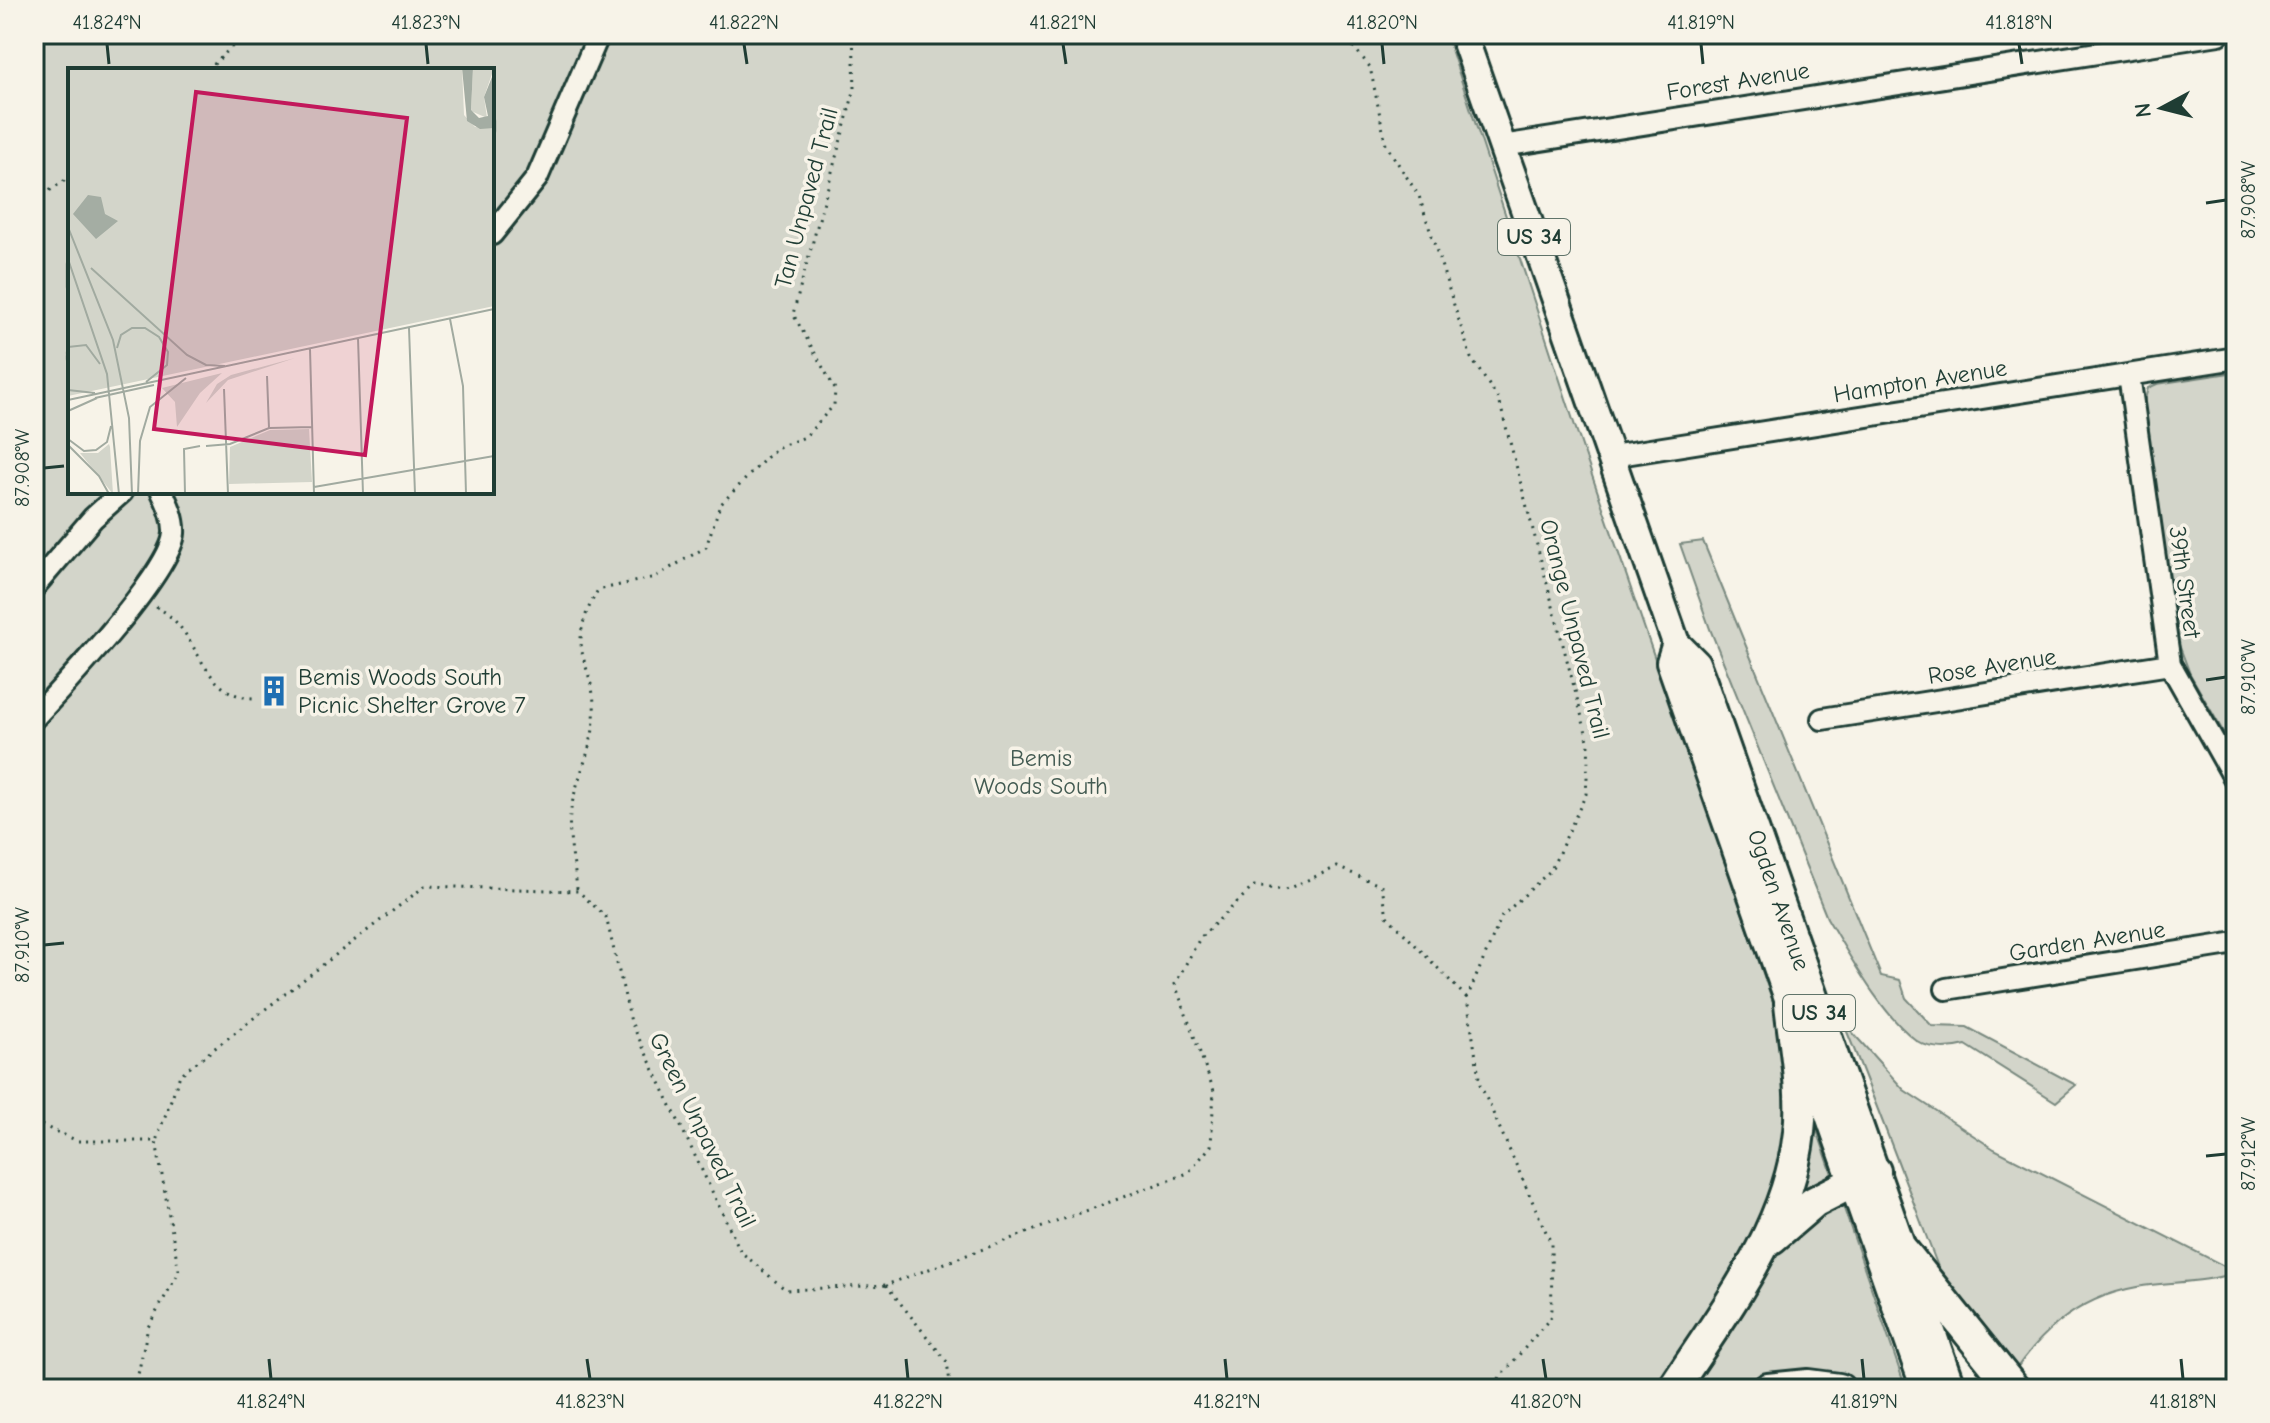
<svg xmlns="http://www.w3.org/2000/svg" width="2270" height="1423" font-family="'Comic Neue',sans-serif">
<style>
.green{fill:#d3d5ca;stroke:#79897f;stroke-width:2;fill-rule:evenodd}
.lines{fill:none;stroke-linecap:round;stroke-linejoin:round}
.minor-casing{stroke:#1f3d34;stroke-width:26}
.major-casing{stroke:#1f3d34;stroke-width:32}
.highway-casing{stroke:#1f3d34;stroke-width:36}
.path{stroke:#1f3d34;stroke-width:3;stroke-dasharray:2 6;stroke-linecap:butt}
.minor{stroke:#f7f3e8;stroke-width:20}
.major{stroke:#f7f3e8;stroke-width:26}
.highway{stroke:#f7f3e8;stroke-width:30}
.ticks{fill:none;stroke:#1f3d34;stroke-width:3}
.labels{text-anchor:middle;dominant-baseline:central;stroke-width:7;stroke-linejoin:round;paint-order:stroke}
.shield{fill:#f7f3e8;stroke:#60746a;stroke-width:2}
.shield-label{font-size:22px;font-weight:bold;fill:#1f3d34}
.street-label{font-size:24px;fill:#1f3d34;stroke:#f7f3e8}
.poi-label{font-size:24px;fill:#1f3d34;stroke:#f7f3e8;text-anchor:start}
.park-label{font-size:24px;fill:#435b52;stroke:#f7f3e8}
.inset-road{fill:none;stroke:#a1aaa0;stroke-width:2}
.view{fill:#c2185b;fill-opacity:0.15;stroke:#c2185b;stroke-width:4}
.inset-edge{fill:none;stroke:#1f3d34;stroke-width:4}
.neatline{fill:none;stroke:#1f3d34;stroke-width:3}
.ticks-label{font-size:20px;text-anchor:middle;fill:#1f3d34}
</style>
<rect width="100%" height="100%" fill="#f7f3e8"/>
<filter id="ink" filterUnits="userSpaceOnUse"><feTurbulence type="fractalNoise" baseFrequency=".0125" numOctaves="2"/><feDisplacementMap in="SourceGraphic" scale="16" xChannelSelector="R" yChannelSelector="G"/><feConvolveMatrix kernelMatrix="1 2 1 2 8 2 1 2 1" color-interpolation-filters="sRGB"/></filter>
<g filter="url(#ink)">
<path class="green" d="M34,34H1446L1575,426L1906,1389H34ZM70,70H492V492H70Z
M2236,372V754L2190,674L2178,642L2144,403L2148,388L2157,384Z
M1703,541L1881,976L1900,980L1906,998L1932,1026L1967,1027L2076,1085L2056,1102L1966,1045C1951,1049 1931,1050 1917,1041C1881,1015 1850,956 1827,918L1710,629L1680,544Z
M1843,1022L1904,1090L1994,1149L2236,1272C2204,1284 2170,1281 2137,1287C2075,1298 2035,1336 2003,1389H1986C1936,1267 1893,1143 1843,1022Z"/>
<g class="lines">
<g class="minor-casing">
<path id="minor" d="M1502,146L2219,34
M492,234L537,178L599,34
M2129,375L2170,664L2236,781
M1612,456L2236,358
M34,587L93,518L122,492
M34,718C63,687 172,571 174,533C175,519 168,504 162,492
M1822,719L2170,664
M1946,989L2236,943"/>
</g>
<g class="major-casing">
<path id="major" d="M1463,34L1676,643L1696,663L1704,684L1952,1389
M1676,643L1670,662L1925,1389"/>
</g>
<g class="highway-casing">
<path id="highway" d="M1772,1238L1814,1202L1875,1171
M1904,1252L2014,1389
M1673,1389C1725,1310 1789,1228 1799,1132C1804,1090 1794,1044 1790,1003
M1768,1389L1808,1385L1839,1389"/>
</g>
<path class="path" d="M1343,34L1370,67L1386,145L1419,196L1471,358L1499,400L1589,744L1586,794L1551,870L1502,916L1467,998L1480,1084L1551,1243L1552,1316L1490,1389
M208,70L245,34
M34,193L49,191L70,177
M156,607C202,629 198,699 257,698
M577,889C575,865 566,833 571,809C576,780 592,750 594,720C598,661 560,655 598,590L655,577L706,547L720,505L776,448L805,437L834,405L835,389L793,314L855,88L853,34
M34,1122L78,1141H156L180,1075L425,886L578,891L606,917L631,1022L741,1252L786,1290L886,1285L1188,1173L1211,1146L1214,1091L1175,984L1200,938L1254,886L1285,890L1337,867L1382,886L1387,916L1467,998
M886,1285L947,1362L951,1389
M135,1389L148,1327L179,1272L156,1141"/>
<use href="#minor" class="minor"/>
<use href="#major" class="major"/>
<use href="#highway" class="highway"/>
</g>
</g>
<path class="ticks" d="M107,44L109,64M426,44L428,64M744,44L747,64M1063,44L1066,64M1382,44L1384,64M1701,44L1703,64M2019,44L2022,64M2206,203L2226,200M44,468L64,466M2206,680L2226,677M44,945L64,943M2206,1156L2226,1154M269,1359L271,1379M587,1359L590,1379M906,1359L908,1379M1225,1359L1227,1379M1543,1359L1546,1379M1862,1359L1864,1379M2181,1359L2183,1379"/>
<defs>
<g id="building-bare" transform="scale(2.4)"><path d="M-4-6H4V6H1V3H-1V6H-4ZM-2.5-4.3h1.7v1.8h-1.7ZM.8-4.3h1.7v1.8H.8ZM-2.5-1h1.7V.8h-1.7ZM.8-1h1.7V.8H.8Z" fill="#1f6fb2" stroke="#f7f3e8" stroke-width="2.5" paint-order="stroke"/></g>
</defs>
<g fill-rule="evenodd">
<use href="#building-bare" x="274" y="691"/>
</g>
<g class="labels">
<g class="shield">
<rect x="1498" y="219" width="72" height="36" rx="6"/>
<rect x="1783" y="995" width="72" height="36" rx="6"/>
</g>
<g class="shield-label">
<text x="1534" y="237">US 34</text>
<text x="1819" y="1013">US 34</text>
</g>
<g class="street-label">
<text transform="translate(1738 81) rotate(-9)">Forest Avenue</text>
<text transform="translate(806 198) rotate(-75)">Tan Unpaved Trail</text>
<text transform="translate(1920 381) rotate(-9)">Hampton Avenue</text>
<text transform="translate(2185 582) rotate(82)">39th Street</text>
<text transform="translate(1575 629) rotate(76)">Orange Unpaved Trail</text>
<text transform="translate(1992 666) rotate(-9)">Rose Avenue</text>
<text transform="translate(1779 900) rotate(71)">Ogden Avenue</text>
<text transform="translate(2087 941) rotate(-9)">Garden Avenue</text>
<text transform="translate(703 1130) rotate(64)">Green Unpaved Trail</text>
</g>
<g class="poi-label">
<text x="298" y="677">Bemis Woods South<tspan x="298" dy="28">Picnic Shelter Grove 7</tspan></text>
</g>
<g class="park-label">
<text x="1041" y="758">Bemis<tspan x="1041" dy="28">Woods South</tspan></text>
</g>
</g>
<g transform="translate(68 68)">
<rect width="426" height="426" fill="#f7f3e8"/>
<path d="M0,0H394L396,47L407,59L426,60V238L0,328ZM405,0H426L416,29L419,50L403,43ZM227,290L160,312L138,335L149,316L163,307ZM154,305L132,325L109,359L107,334L94,320ZM241,361L244,414L161,416L162,379L202,362ZM41,376L42,379L45,426L12,385H30Z" fill="#d3d5ca"/>
<path d="M394,0H405L403,42L411,50L420,48L416,29L426,4V60L412,61L399,53ZM20,127L33,129L37,146L50,153L28,171L5,146Z" fill="#a4ada3"/>
<path class="inset-road" d="M0,159L45,272L61,350L64,426M0,191L39,306L51,426M23,200L119,287L138,297L157,298M0,217V253M382,251L395,318L398,426M341,260L347,426M290,270L295,426M0,279L18,277L32,296M49,280L53,267L64,260H77L91,269L100,284L99,297L78,314M242,281L246,426M199,308L201,360M156,321L160,426M0,322L27,325M27,330L86,317M0,332L426,241M0,343L29,330M0,371L16,383L28,382L39,374L43,358M1,378L31,408L41,426M138,378L162,376L201,360L244,359M246,419L426,388M70,426L72,373L82,339L118,310M117,426L116,381L132,378"/>
<path class="view" d="M128,24L339,50L297,387L86,361Z"/>
<rect width="426" height="426" class="inset-edge"/>
</g>
<rect width="2270" height="1423" fill="none" stroke="#f7f3e8" stroke-width="88"/>
<g transform="translate(2162 108) rotate(263)" stroke="#f7f3e8" stroke-width="6" paint-order="stroke">
<path d="M0-6L14 30L0 20L-14 30Z" fill="#1f3d34"/>
<text y="-12" font-size="22" font-weight="bold" text-anchor="middle" fill="#1f3d34">N</text>
</g>
<rect x="44" y="44" width="2182" height="1335" class="neatline"/>
<g class="ticks-label">
<text x="107" y="29">41.824°N</text>
<text x="426" y="29">41.823°N</text>
<text x="744" y="29">41.822°N</text>
<text x="1063" y="29">41.821°N</text>
<text x="1382" y="29">41.820°N</text>
<text x="1701" y="29">41.819°N</text>
<text x="2019" y="29">41.818°N</text>
<text transform="translate(2248 200) rotate(-90)" y="7">87.908°W</text>
<text transform="translate(22 468) rotate(-90)" y="7">87.908°W</text>
<text transform="translate(2248 677) rotate(-90)" y="7">87.910°W</text>
<text transform="translate(22 945) rotate(-90)" y="7">87.910°W</text>
<text transform="translate(2248 1154) rotate(-90)" y="7">87.912°W</text>
<text x="271" y="1408">41.824°N</text>
<text x="590" y="1408">41.823°N</text>
<text x="908" y="1408">41.822°N</text>
<text x="1227" y="1408">41.821°N</text>
<text x="1546" y="1408">41.820°N</text>
<text x="1864" y="1408">41.819°N</text>
<text x="2183" y="1408">41.818°N</text>
</g>
</svg>
